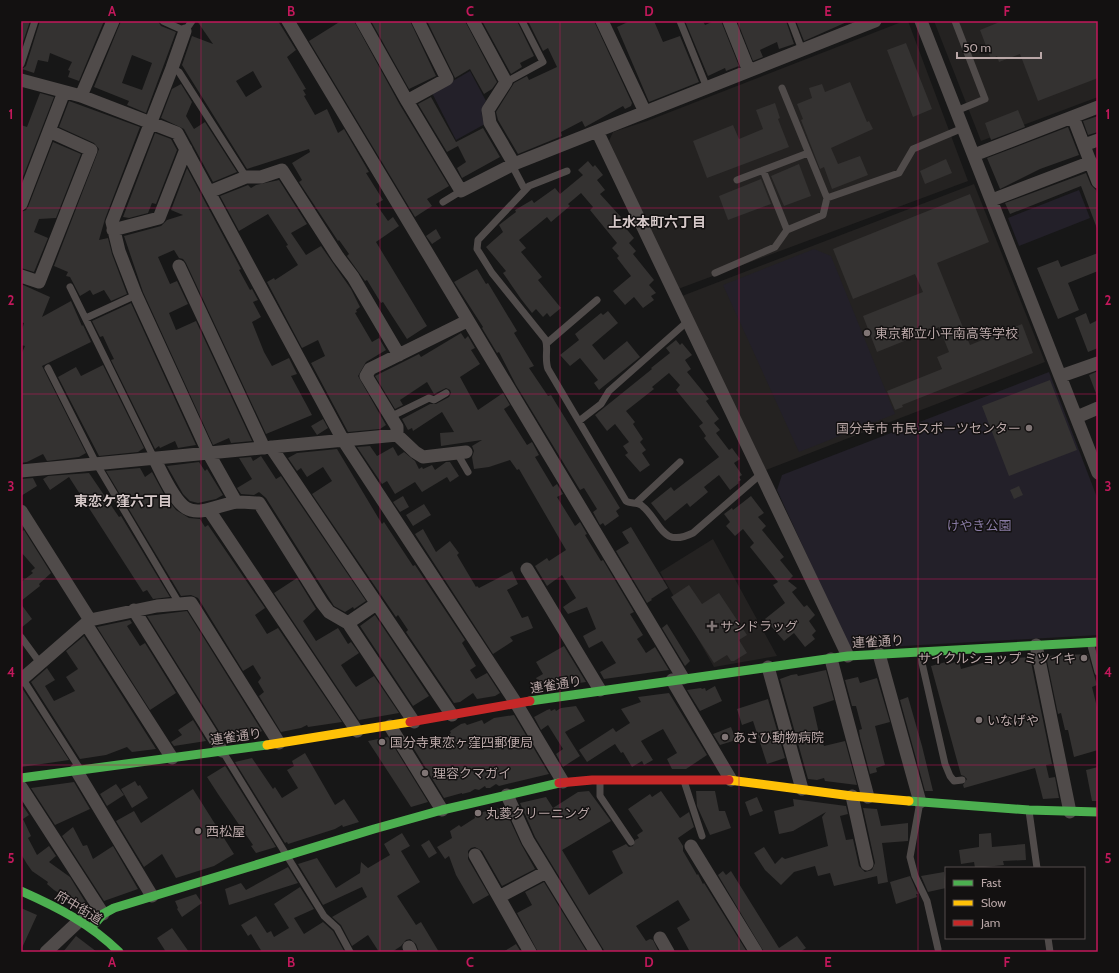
<svg xmlns="http://www.w3.org/2000/svg" width="1119" height="973" font-family="Cabin,'Noto Sans JP',sans-serif">
<style>
.built{fill:#242221}
.green{fill:#232029}
.building{fill:#343231;fill-rule:evenodd}
.lines{fill:none;stroke-linecap:round;stroke-linejoin:round}
.lane{stroke:#504b4a;stroke-width:7}
.street{stroke:#504b4a;stroke-width:13}
.fast{stroke:#4caf50;stroke-width:9}
.slow{stroke:#ffc107;stroke-width:9}
.jam{stroke:#c62828;stroke-width:9}
.grid{fill:none;stroke:#c2185b;stroke-width:1;stroke-opacity:0.55}
.poi-dot{fill:#807575;stroke:#131111;stroke-width:1.5}
.labels{text-anchor:middle;dominant-baseline:central;stroke-width:3;stroke-linejoin:round;paint-order:stroke}
.poi-label{font-size:13px;fill:#b9a7a7;stroke:#131111;text-anchor:start}
.park-label{font-size:13px;fill:#8a7ca6;stroke:#131111}
.street-label{font-size:13px;fill:#b9a7a7;stroke:#131111}
.neighbourhood-label{font-size:14px;font-weight:bold;fill:#d5c8c8;stroke:#131111}
.neatline{fill:none;stroke:#c2185b;stroke-width:1.5}
.grid-label{font-size:13px;text-anchor:middle;font-weight:bold;fill:#c2185b}
</style>
<rect width="100%" height="100%" fill="#171717"/>
<path class="built" d="M904,21H908L968,181L678,289L609,141L613,132L647,121Z
M934,21H1098V97L981,141Z
M974,184L1045,362L766,470L682,296Z
M713,539L777,656L714,667L660,572Z"/>
<path class="green" d="M470,71L486,101C480,109 481,116 485,124L456,140L432,93Z
M1079,190L1090,218L1019,246L1008,218Z
M814,249L831,256L895,414L799,452L723,285Z
M1049,372L1098,500V635L850,649L777,490L782,475Z"/>
<path class="building" d="M21,21H30L21,48Z
M40,21H104L79,81L68,77L70,71L68,70L72,62L50,53L48,62L38,60L34,73L22,69L26,66Z
M121,21H158L161,26L176,32L146,113L127,105L129,101L94,87ZM132,55L152,63L142,90L122,83Z
M197,21H278L296,50L287,57L306,89L303,90L306,95L304,96L315,115L327,109L338,133L344,129L369,172L366,173L383,200L376,204L388,221L393,217L399,226L376,242L427,326L407,339L383,302L381,303L367,280L365,281L347,256L349,254L339,240L338,241L299,182L302,180L292,163L310,152L309,149L247,169L182,65L192,36L213,44ZM253,71L262,87L246,97L236,81Z
M341,21H354L400,105L449,186L427,199L432,206L415,217L309,41Z
M371,21H410L436,76L409,89Z
M427,21H465L497,82L492,89L484,94L470,69L455,78Z
M482,21H517L534,56L520,63L522,67L511,74Z
M528,21H594L632,103L631,106L625,109L623,106L585,127L582,121L561,132L562,136L518,154L498,120L496,112L514,83L527,76L529,80L557,67L548,48L543,51Z
M630,21H654L663,42L680,36L699,82L649,102L617,27Z
M685,21H703L705,25L714,21H721L739,66L726,71L725,68L708,76Z
M743,21H786L794,44L779,49L777,42L760,50L763,57L753,61L738,23Z
M796,21H849L804,41Z
M1002,21H1098V78L1038,101L1020,54L999,62L997,56L991,59L980,30Z
M906,43L932,109L913,117L887,50Z
M850,82L867,122L869,121L873,129L831,148L838,164L860,156L868,175L832,189L824,167L820,169L801,120L803,119L797,104L812,98L809,88L822,84L825,92Z
M181,84L192,102L186,116L194,129L205,122L237,172L213,182L184,129L161,118L172,89Z
M40,93L54,97L21,182V125L27,127Z
M431,97L456,142L483,128L500,157L462,178L457,168L466,162L458,146L447,152L418,104Z
M69,101L140,127L105,219L99,240L108,238L112,254L127,294L111,301L104,290L93,295L90,290L80,296L70,277L66,276L68,272L54,266L99,149L94,143L59,127Z
M775,103L780,118L778,119L789,147L707,178L693,141L733,125L739,139L763,129L756,110Z
M1018,110L1025,127L991,140L985,123Z
M1098,116V132L1088,135L1083,121Z
M1068,127L1079,155L1040,169L1000,189L987,158Z
M155,133L171,139L177,150L156,204L152,203L148,213L129,218L123,217Z
M53,142L81,154L56,218L39,219L34,232L48,238L34,272L21,268V212L26,210L28,207Z
M946,159L952,173L925,184L920,171Z
M588,161L593,167L595,165L603,175L597,180L605,190L600,194L621,217L619,220L634,238L629,243L636,251L633,254L654,280L649,285L656,293L651,296L654,300L643,308L634,297L625,305L613,291L631,276L617,258L619,256L612,248L617,243L590,210L593,207L581,193L568,204L570,206L551,222L547,217L519,240L526,248L521,252L542,277L538,280L561,308L550,317L547,313L543,317L536,309L532,313L521,299L503,273L506,271L486,247L503,232L499,225L516,212L515,210L532,200L534,203L555,188L560,194L583,175L578,170Z
M799,164L811,196L784,206L771,176Z
M187,168L241,269L239,270L250,290L252,289L258,300L253,302L261,317L252,322L264,352L272,366L289,358L297,374L291,376L312,415L266,434L186,263L183,259L179,258L174,250L158,257L170,284L177,281L188,304L169,313L176,330L196,321L252,441L231,443L229,438L213,445L143,292L124,236L161,226L167,220L183,215L171,210Z
M1086,173L1091,185L1096,190L1098,196V231L1081,186L1010,214L1005,203Z
M761,179L771,204L728,220L719,196Z
M279,180L307,224L291,233L306,255L321,246L351,289L360,307L356,310L357,312L355,313L372,342L379,338L386,350L366,362L358,376L386,425L380,429L348,432L311,363L325,356L318,340L302,348L267,282L274,278L275,280L298,265L286,246L288,245L268,214L239,231L220,196L248,185L251,188L256,185Z
M970,194L989,242L937,263L970,345L1022,324L1033,353L902,405L903,407L895,410L887,391L942,369L937,357L949,352L939,327L877,352L863,316L923,292L915,274L853,299L833,249Z
M436,229L441,238L432,244L426,236Z
M1098,253V271L1068,283L1079,310L1058,319L1037,268L1058,260L1061,267Z
M477,269L486,284L488,283L517,331L514,333L534,366L529,368L548,396L551,395L620,508L616,511L619,516L605,526L603,523L600,525L593,512L597,509L584,488L580,490L516,385L499,352L497,353L482,328L483,327L454,282Z
M21,284L50,297L42,317L71,301L82,326L83,325L91,342L42,366L86,453L79,457L47,461L43,454L27,462L21,463V355L25,346L21,345V333L24,323L21,322Z
M131,303L196,445L178,448L175,441L160,448L159,446L155,449L111,360L114,359L109,349L103,336L100,337L92,321Z
M608,311L618,323L592,345L604,360L627,341L640,357L599,390L594,383L598,380L580,358L570,366L560,355L579,340L575,334L601,313L603,315Z
M1086,313L1090,324L1098,320V348L1088,352L1075,318Z
M461,333L465,339L468,336L475,348L471,350L480,364L460,377L478,410L503,393L510,405L504,409L527,445L532,442L539,455L535,457L553,487L557,484L563,494L557,497L575,526L580,522L587,534L585,535L601,561L603,560L634,612L630,614L643,635L637,639L646,653L655,647L669,670L604,679L600,672L616,663L602,641L589,648L583,636L596,629L587,607L568,614L563,607L576,598L562,575L547,586L535,566L547,558L549,561L566,550L519,469L517,470L510,460L489,467L474,469L472,457L474,451L472,446L482,440L441,446L440,433L454,432L442,412L413,431L412,428L408,430L402,419L430,404H436L449,397L451,393L450,390L446,388L434,394L427,382L400,400L403,405L395,409L375,376L419,354L421,357Z
M676,340L680,345L682,343L692,355L685,360L691,369L687,372L709,399L706,401L719,419L714,423L720,430L716,433L729,450L732,448L740,459L734,463L742,475L739,477L741,480L738,482L739,483L730,490L719,475L704,487L708,492L690,507L687,503L665,521L651,503L671,487L674,491L719,457L704,438L706,436L699,426L703,423L676,390L680,385L669,373L652,387L654,389L626,411L635,422L633,424L643,439L640,442L646,450L642,453L650,465L640,472L625,455L628,453L623,446L629,442L615,424L607,431L595,415L652,369L651,368L670,353L666,348Z
M103,365L144,448L138,452L99,456L58,377L76,367L81,376Z
M1098,371V396H1097L1089,375Z
M1050,380L1077,450L1009,476L982,406Z
M323,419L328,428L317,435L311,426Z
M370,446L377,456L393,447L398,456L404,452L415,461L419,469L422,467L423,469L432,465L435,470L446,462H450L459,476L450,482L447,477L422,492L415,482L395,494L387,481L382,484L357,447Z
M337,449L382,524L384,522L413,566L415,565L465,640L462,643L476,666L470,670L476,679L487,673L500,693L495,696L477,699L473,693L460,702L454,703L406,632L408,630L398,615L396,617L312,494L332,481L323,467L307,477L301,468L297,471L288,458L297,453Z
M261,456L276,479L281,476L366,601L354,609L353,607L345,612L334,606L266,498L259,492L254,495L241,494L237,488L252,479L239,458L251,457L253,461Z
M199,462L205,471L207,469L223,495L216,499L198,503L190,501L183,494L167,466Z
M140,468L145,477L152,472L165,496L176,510L189,518L200,519L205,527L208,525L265,608L255,615L267,634L278,628L342,722L308,727L307,725L301,728L281,732L259,696L264,692L258,682L261,678L253,665L243,671L198,598L191,595L181,596L106,471Z
M89,473L119,517L121,516L170,597L153,599L147,590L143,592L69,477L50,490L43,479L48,476Z
M33,478L37,486L21,496V479Z
M1019,486L1023,495L1014,499L1010,490Z
M403,496L409,507L400,512L393,502Z
M751,496L764,513L758,517L766,526L762,530L784,557L780,560L793,576L788,581L797,588L792,592L804,607L807,605L815,615L809,621L816,631L812,635L815,639L805,647L794,633L784,641L765,619L785,603L773,585L778,582L750,547L754,543L743,529L735,536L726,526L730,522L724,514L732,508L733,510Z
M424,504L431,515L413,526L406,515Z
M631,527L668,588L651,599L652,600L647,603L616,551L629,543L622,532Z
M423,529L436,552L450,541L459,553L457,555L476,587L477,586L479,588L512,571L518,584L507,590L522,618L528,616L533,628L510,637L513,641L493,654L415,534Z
M24,530L51,573L39,584L40,586L21,601V582L33,573L31,571L35,568L21,552V532Z
M297,578L316,609L303,621L316,641L338,628L348,644L351,642L359,653L341,665L352,682L356,687L374,676L399,713L359,720L274,593Z
M689,585L702,604L719,593L747,635L739,640L747,653L734,661H731L727,655L714,663L671,597Z
M21,604L32,619L21,628Z
M187,611L262,731L255,735L224,739L147,616Z
M375,615L429,696L413,706L360,626Z
M130,620L132,623L127,626L140,646L145,643L176,693L150,710L97,627Z
M667,624L690,661L685,666L662,628Z
M84,636L156,749L132,752L127,747L106,755L80,759L31,682L47,668L55,680L45,686L54,701L75,691L66,677L78,669L66,651Z
M564,646L586,682L542,688L536,678L543,674L536,662Z
M1088,654L1097,685L1092,687L1098,711V750L1074,757L1068,730H1065L1061,713L1058,714L1046,656Z
M1030,657L1052,764L1046,765L1049,778L1055,777L1059,798L1043,799L1035,768L964,788L963,785L967,779L964,776L961,775L931,666L946,662L948,661L949,664L959,661L961,669L996,659L998,664L1010,661L1014,658Z
M826,670L834,700L813,707L818,729L824,746L845,741L857,785L825,781L824,778L817,780L808,779L780,679L791,675L797,674L798,676Z
M858,677L860,683L877,678L890,722L875,726L885,765L876,768L877,772L870,774L860,737L859,730L862,729L856,706H852L845,680Z
M715,686L722,701L700,711L687,690L701,688L702,689L705,688L706,691Z
M21,688H22L69,760L21,767Z
M669,693L707,755L686,769H672L667,759L677,753L663,729L641,741L653,760L644,765L642,761L632,767L623,752L621,753L615,744L587,762L579,750L613,728L616,732L630,723L621,709L641,702L638,697Z
M908,697L922,746L933,791H925L900,700Z
M768,699L785,758L767,764L753,721L742,725L737,709Z
M576,706L585,721L565,732L580,756L563,767L556,754L563,749L548,725L541,730L534,717L547,710L550,709L551,711L555,709L556,711L561,708Z
M514,715L549,774L499,786L496,784L490,788H486L485,786L479,790L475,789L470,792L462,794V793L444,798L411,744L415,741L418,747L427,742L431,749L447,739L445,737L451,733L450,731L461,724L465,723L467,725L482,720L484,724L494,718Z
M193,720L206,741L174,746L171,742L182,735L178,730Z
M731,727L736,740L720,745L713,734Z
M388,737L428,802L411,807L368,741Z
M305,753L335,805L344,799L359,822L343,827L342,825L335,829L288,844L287,842L285,843L235,762L252,758L273,789L275,787L282,798L298,788L287,770L294,766L292,761Z
M225,766L226,767L276,847L256,853L251,846L253,845L218,794L207,777Z
M1098,767V801H1092L1086,770Z
M135,781L138,786L140,785L148,798L132,808L121,789Z
M74,782L90,809L55,825L31,788Z
M116,784L124,795L107,806L100,794Z
M193,789L234,854L214,866L176,878L162,854L144,867L116,821L134,811L141,823Z
M589,791L611,821L562,850L589,895L623,873L612,851L626,844L629,847L633,846L635,840L639,838L637,835L643,831L628,809L650,794L652,797L661,791L680,818L689,812L694,827L678,838L683,846V851L697,875L698,874L703,884L704,883L747,952H690L677,928L690,920L678,900L636,926L646,941L650,939L653,940L659,952H605L535,837L520,803L546,797L553,808L578,792Z
M696,791H715L719,811H725L731,828L710,835L697,806Z
M757,797L763,811L750,816L745,802Z
M793,799L846,806L848,814L840,816L846,840L853,839L859,866L865,872L872,870L875,863L863,808L877,809L881,826L908,823V841L882,843L888,882L878,884L877,876L834,886L830,873L818,876L815,866L794,872L781,885L765,870L754,853L764,847L775,864L782,857L785,859L828,846L822,817L826,812L793,831L779,834L774,811L794,806Z
M21,803L29,815L23,819L31,836L28,838L37,855L49,846L56,856L49,862L70,877L89,908L87,910L54,890L47,884L48,882L32,871L27,864L21,854Z
M504,807L521,844L535,869L502,886L482,851L475,847L471,848L468,851V859L489,895L473,904L456,875L449,856L445,859L437,847L452,838L450,831L459,825L461,827L475,818L474,814Z
M73,827L83,846L87,845L93,859L113,846L138,889L104,901L62,836Z
M402,833L410,846L401,851L420,882L397,896L416,925L421,922L439,952H419L416,944L410,939L406,940L401,946L392,952H379L368,935L352,946L341,925L332,917L367,897L362,887L323,905L298,864L317,858L336,888L360,873L361,862L368,868L390,855L384,844Z
M991,833L992,847L1025,844L1026,860L1003,861L1004,865L975,868L974,862L961,864L959,850L979,847V834Z
M429,840L437,853L429,858L421,845Z
M288,867L298,883L229,905L225,889L241,883L246,890Z
M723,871L726,875L731,871L779,948L797,936L806,948L800,952H764L718,875Z
M944,872L946,888L928,892L921,876Z
M910,876L918,894H916L917,897L896,904L890,882Z
M544,882L587,952H538L517,913L532,905L525,892Z
M300,887L314,909L294,918L304,934L323,922L333,931L344,951L262,952L251,934L248,936L241,925L256,916L267,933L271,931L274,937L289,928L274,904Z
M196,894L202,903L182,917L177,909L178,908L175,901Z
M21,908L37,915L21,950Z
M172,928L189,952H166L157,938Z
M76,936L97,952H63Z
M516,944L521,952H503Z"/>
<g class="lines">
<path class="lane" d="M163,21L185,31L192,21
M680,21L707,88
M791,21L802,50
M955,21L985,99L956,111
M21,64L35,21
M172,68L179,72L246,177
M506,82L543,62L522,21
M782,88L827,198L899,173L913,149L963,128
M514,164L515,171L525,190
M763,170L787,230
M567,171L529,186L478,240L477,249L492,273L545,339C549,347 544,358 548,369L626,501C630,504 636,502 641,505C661,520 660,549 693,533L762,473
M737,180L808,153
M443,202L461,191
M715,273L775,247L787,230L823,215L827,198
M70,287L154,458
M86,318L136,295
M547,343L597,300
M48,368L96,463L179,603
M390,417L429,398L434,400L446,393
M579,421L601,404L609,391L688,321
M457,453L468,472
M636,503L680,462
M21,637L40,663
M1090,642L1098,672
M921,652L922,663L945,764L950,776L954,781L962,780
M22,678L80,769
M223,752L324,916L337,928L350,952
M600,780V796L631,842
M684,781L702,836
M920,802L910,857L915,876L927,901L938,949
M1029,811L1037,868
M1048,938L1050,952"/>
<path class="street" d="M288,21L683,678
M362,21L407,101L461,191L514,164L875,21
M473,21L506,82L488,110L490,123L514,164
M602,21L645,112
M729,21L749,71
M921,21L1098,473
M185,31L172,68L112,222L119,251L136,295L209,454L236,502
M21,80L81,96L177,133L343,440L516,703L563,782
M81,96L113,21
M407,101L447,79L418,21
M1073,117L1098,182
M597,131L848,656
M1084,145L1098,140
M974,155L1098,107
M209,192L246,177H261L282,170L338,257L353,277L399,355
M992,200L1091,162
M21,204L64,92
M113,230L159,218L186,149
M179,266L264,448
M21,276L39,282L91,150L49,131
M1061,376L1098,363
M1077,417L1098,408
M397,435V427L366,376L370,369L467,321
M271,447L452,715
M154,458C161,471 173,500 186,508C201,517 222,503 238,502C245,502 252,503 259,503L322,603L329,612L348,623L414,722
M21,471L397,435L415,452L423,457L466,452
M209,510L357,731
M21,511L90,620
M527,569L600,690
M134,610L222,751
M348,623L376,604
M86,624L172,758
M1036,645L1070,812
M879,654L920,802
M831,659L868,797
M768,667L802,789
M21,680L90,620L157,606L191,603L279,743
M672,680L731,780
M390,726L442,810
M76,770L152,896
M21,787L103,914
M507,795L528,841L596,952
M852,796L867,864
M691,846L756,952
M475,855L530,952
M499,897L546,872
M660,938L668,952
M409,947L411,952
M46,952L80,920"/>
<path class="fast" d="M530,701L848,656L1098,642
M21,778L267,745
M909,801L1029,810L1098,812
M21,891C57,907 91,924 119,952
M92,927L103,914L114,908L374,829L442,810L559,783"/>
<path class="slow" d="M267,745L410,722
M729,780L852,796L909,801"/>
<path class="jam" d="M410,722L530,701
M559,783L592,780H729"/>
</g>
<path class="grid" d="M201,21V952M380,21V952M560,21V952M739,21V952M918,21V952M21,208H1098M21,394H1098M21,579H1098M21,765H1098"/>
<g class="poi-dot">
<circle cx="867" cy="333" r="4"/>
<circle cx="1029" cy="428" r="4"/>
<path d="M710 620h4v4h4v4h-4v4h-4v-4h-4v-4h4z"/>
<circle cx="1084" cy="658" r="4"/>
<circle cx="979" cy="720" r="4"/>
<circle cx="725" cy="737" r="4"/>
<circle cx="382" cy="742" r="4"/>
<circle cx="425" cy="773" r="4"/>
<circle cx="478" cy="813" r="4"/>
<circle cx="198" cy="831" r="4"/>
</g>
<g class="labels">
<g class="poi-label">
<text x="875" y="333">東京都立小平南高等学校</text>
<text x="1021" y="428" text-anchor="end">国分寺市 市民スポーツセンター</text>
<text x="720" y="626">サンドラッグ</text>
<text x="1076" y="658" text-anchor="end">サイクルショップ ミツイキ</text>
<text x="987" y="720">いなげや</text>
<text x="733" y="737">あさひ動物病院</text>
<text x="390" y="742">国分寺東恋ヶ窪四郵便局</text>
<text x="433" y="773">理容クマガイ</text>
<text x="486" y="813">丸菱クリーニング</text>
<text x="206" y="831">西松屋</text>
</g>
<g class="park-label">
<text x="979" y="525">けやき公園</text>
</g>
<g class="street-label">
<text transform="translate(878 641) rotate(-3)">連雀通り</text>
<text transform="translate(556 684) rotate(-9)">連雀通り</text>
<text transform="translate(236 736) rotate(-8)">連雀通り</text>
<text transform="translate(79 907) rotate(31)">府中街道</text>
</g>
<g class="neighbourhood-label">
<text x="657" y="222">上水本町六丁目</text>
<text x="123" y="501">東恋ケ窪六丁目</text>
</g>
</g>
<rect width="1119" height="973" fill="none" stroke="#131111" stroke-width="44"/>
<rect x="945" y="867" width="140" height="72" fill="#131111" stroke="#554d4d"/>
<rect x="953" y="880" width="20" height="6" fill="#4caf50" stroke="#554d4d"/>
<text x="981" y="887" font-size="12" fill="#b9a7a7">Fast</text>
<rect x="953" y="900" width="20" height="6" fill="#ffc107" stroke="#554d4d"/>
<text x="981" y="907" font-size="12" fill="#b9a7a7">Slow</text>
<rect x="953" y="920" width="20" height="6" fill="#c62828" stroke="#554d4d"/>
<text x="981" y="927" font-size="12" fill="#b9a7a7">Jam</text>
<path d="M957 52v6h84v-6" fill="none" stroke="#b9a7a7" stroke-width="2"/>
<text x="963" y="52" font-size="12" fill="#b9a7a7" stroke="#131111" stroke-width="3" paint-order="stroke">50 m</text>
<rect x="22" y="22" width="1075" height="929" class="neatline"/>
<g class="grid-label">
<text x="112" y="16">A</text>
<text x="291" y="16">B</text>
<text x="470" y="16">C</text>
<text x="649" y="16">D</text>
<text x="828" y="16">E</text>
<text x="1007" y="16">F</text>
<text x="11" y="119">1</text>
<text x="1108" y="119">1</text>
<text x="11" y="305">2</text>
<text x="1108" y="305">2</text>
<text x="11" y="491">3</text>
<text x="1108" y="491">3</text>
<text x="11" y="677">4</text>
<text x="1108" y="677">4</text>
<text x="11" y="863">5</text>
<text x="1108" y="863">5</text>
<text x="112" y="967">A</text>
<text x="291" y="967">B</text>
<text x="470" y="967">C</text>
<text x="649" y="967">D</text>
<text x="828" y="967">E</text>
<text x="1007" y="967">F</text>
</g>
</svg>
